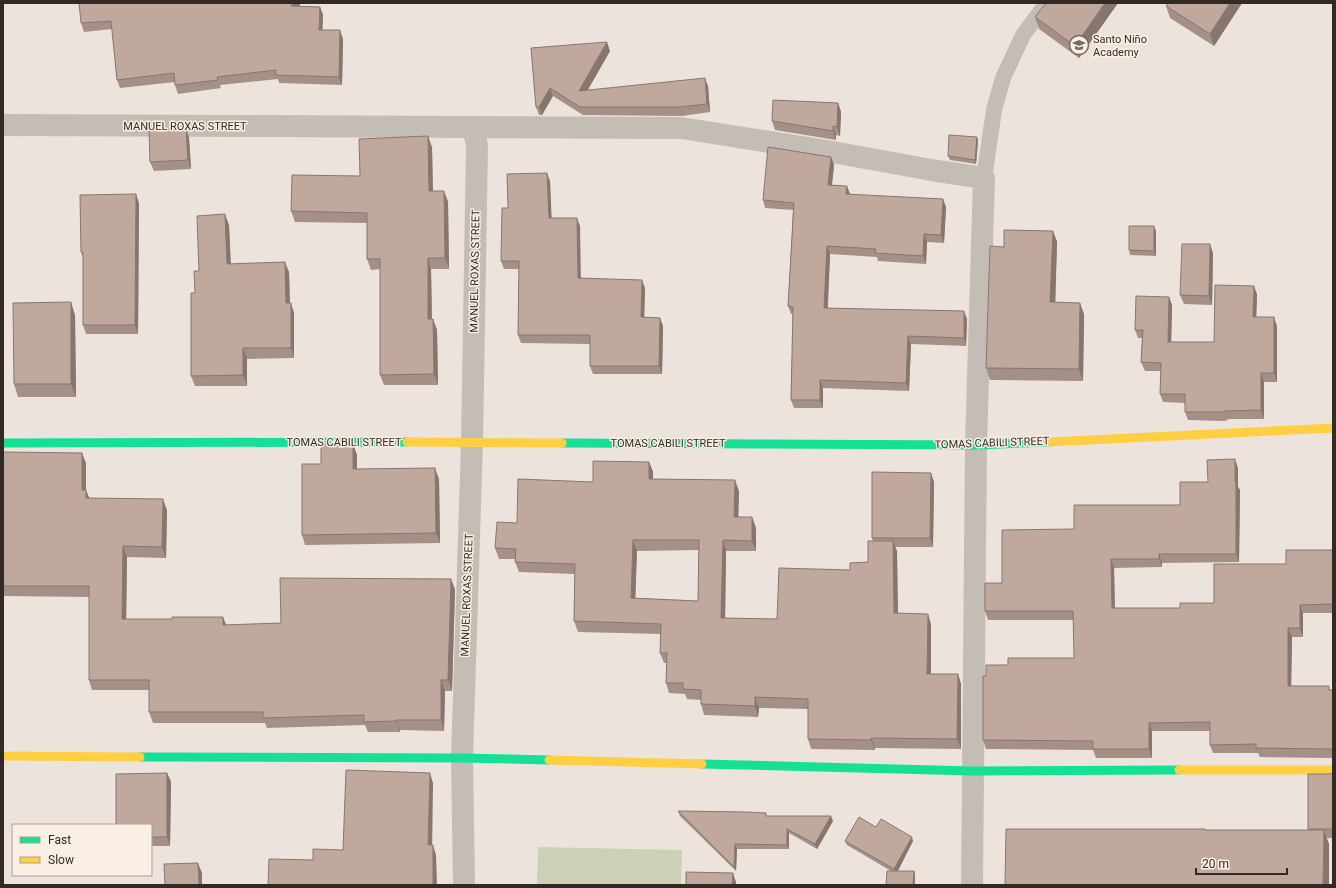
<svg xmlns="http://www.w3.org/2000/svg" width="1336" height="888" font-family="Roboto,sans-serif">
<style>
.pitch{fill:#ccd1b6}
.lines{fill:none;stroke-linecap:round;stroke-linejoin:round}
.lane{stroke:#c4bdb6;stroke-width:16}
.street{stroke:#c4bdb6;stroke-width:22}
.fast{stroke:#16e098;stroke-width:9}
.slow{stroke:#ffcf43;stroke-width:9}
.wall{fill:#a59087;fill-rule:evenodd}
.shaded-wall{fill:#86766e}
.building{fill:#c0a89d;stroke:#86766e;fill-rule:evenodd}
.labels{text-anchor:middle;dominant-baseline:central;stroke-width:3;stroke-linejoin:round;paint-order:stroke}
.poi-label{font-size:11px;fill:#342a25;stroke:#faefe3;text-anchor:start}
.street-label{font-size:11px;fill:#342a25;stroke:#faefe3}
</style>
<rect width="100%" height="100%" fill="#ece4dc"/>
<path class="pitch" d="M538,847L682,850L681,885H537Z"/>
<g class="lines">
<path class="lane" d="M984,178L994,110L1003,78L1023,35L1047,3"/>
<path class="street" d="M3,125L473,127L477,146L472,442L462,758L464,885
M473,127L681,128L827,151L937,171L984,178L976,445L972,885"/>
<path class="fast" d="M3,443L407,442
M562,443L976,445L1048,442
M140,757L462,758L549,760
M702,764L973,771L1179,770"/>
<path class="slow" d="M407,442L562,443
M1048,442L1333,428
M3,756L140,757
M549,760L702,764
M1179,770H1333"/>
</g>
<path class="wall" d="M301,3L299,6L320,7L323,15L322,30L343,39L342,85L279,83L278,79L220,85L221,88L178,94L175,85V82L120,88L117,80L112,29L84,32L81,23Z
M1118,3L1079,58L1039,29L1035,17Z
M1168,3H1242L1214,46L1170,18L1166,6Z
M531,48L610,51L587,91L708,86L710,112L682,116L583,115L553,96L542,115H539L536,107Z
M838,103L841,112L840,136L836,135V140L775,130L772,121Z
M186,129L189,138L191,169L154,171L150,162Z
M977,137L978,141L976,164L950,160L948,156Z
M432,147L433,191H444L448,202L449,269H431L432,319L437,330L438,385H384L380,375V269L371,270L367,259V223L295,222L291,211L360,176Z
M831,157L834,165L832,185L850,194L946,207L944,243L927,242L926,264L878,261L877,257L830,254L828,308L967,319L966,346L911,344L909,391L823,388V408H794L791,400L793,314H791L788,306L793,210L765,208L763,200Z
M550,181L551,218L580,226V278L645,288L644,317L660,318L663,326L662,374H593L590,366V344L521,343L518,335L519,269H504L501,261L508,208Z
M139,203L138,334H86L83,325V258L81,252Z
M229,225L231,264L289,272L290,303L294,313V358L247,359V386H195L191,376L195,293L199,271Z
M1053,231L1057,242L1055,302L1084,314L1083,381L990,380L986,368L1004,247Z
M1156,231V256L1130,255L1129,250Z
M1213,253L1212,305L1184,304L1180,295Z
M1257,294L1256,317L1277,326V382H1264V419H1228V420L1224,421L1188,420L1185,412V403L1163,402L1160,394L1161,371H1145L1141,362L1142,338H1138L1135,330L1169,297L1172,305L1171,342H1214Z
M75,315L76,397H18L14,384Z
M353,444L357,455V469L439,479L440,543L305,545L302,535L321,464Z
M3,452L86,463V490L89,498L167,510L166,558L127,557L126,619L226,625L281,623L455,589L452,691H445L444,731L400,730V732H368L365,725L267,728L265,723H153L149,712V690H92L89,680V597L3,596Z
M649,462L653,472V479L739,491L738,517H752L756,528V551H726L725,618L777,619L850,570L868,562L873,541L872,538L934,482L933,547H895L897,551L898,613L931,624V674H958L961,684V749L875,748V750L811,749L808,739V709L759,708L758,717L704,715L701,704V700L687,699L685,694L669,693L666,683L667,663H664L660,653L661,634L578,632L574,621L575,574L519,572L515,562V559H499L495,548L517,523ZM699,550L698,601L635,598L637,551Z
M1238,468V487L1240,490L1239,562L1162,563V567L1114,568L1115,608H1180L1214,603L1286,564L1333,550V613H1303V637H1292L1291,686L1333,690V758L1260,757L1258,753H1213L1210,745V731H1152V758H1096L1093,750L986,749L983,740L986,676L1008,665L1074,658V620H988L985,611L1002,583L1074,529L1180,505L1208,482Z
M167,773L171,782L170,846H151V825Z
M1333,773V838H1326L1329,844L1205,830H1308V829L1330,774Z
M678,811L767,816L833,821L817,849L789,833V849H737L736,871L680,816Z
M876,827L913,841L898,871H914L915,875V885H886L891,871L847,845L845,841Z"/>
<path class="shaded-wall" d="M293,3H301L294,14L291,6Z
M1105,3H1118L1079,58L1075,46Z
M1230,3H1242L1214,46L1210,34Z
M320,7L323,15L322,39L319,30Z
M340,30L343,39L342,85L339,77Z
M607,42L610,51L582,100L579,91Z
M705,78L708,86L710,112L707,104Z
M550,88L553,96L542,115L539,107Z
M838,103L841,112L840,136L837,127Z
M833,126L836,135V140L833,131Z
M186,129L189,138L191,169L188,160Z
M428,136L432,147L433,202L429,191Z
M977,137L978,141L976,164L975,160Z
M831,157L834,165L831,193L828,185Z
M547,173L550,181L552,226L549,218Z
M847,186L850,194H846Z
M444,191L448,202L449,269L445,258Z
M136,194L139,203L138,334L135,325Z
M943,199L946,207L944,243L941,235Z
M225,214L229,225L231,274L227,264Z
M577,218L580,226L581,286L578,278Z
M1154,226L1156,231V256L1154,251Z
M1053,231L1057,242L1055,314L1050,302Z
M924,234L927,242L926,264L923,256Z
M1210,244L1213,253L1212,305L1209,296Z
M827,246L830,254L827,316L824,308Z
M428,258L431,269L432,330L428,319Z
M285,262L289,272L290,313L286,303Z
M642,280L645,288L644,325L641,317Z
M1254,286L1257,294L1256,326L1253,317Z
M1169,297L1172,305L1171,350L1168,342Z
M71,302L75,315L76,397L71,384Z
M291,303L294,313V358L291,348Z
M1080,303L1084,314L1083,381L1079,369Z
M964,311L967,319L966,346L964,338Z
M1274,317L1277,326V382L1274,373Z
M660,318L663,326L662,374L659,366Z
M433,319L437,330L438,385L434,374Z
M908,336L911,344L909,391L906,383Z
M243,348L247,359V386L243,375Z
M1261,373L1264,382V419L1261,410Z
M820,380L823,388V408L820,400Z
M353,444L357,455V480L353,469Z
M82,453L86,463V490L90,500V508L82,490Z
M1235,459L1238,468V487L1240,490L1239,562L1236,554Z
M649,462L653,472V489L649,479Z
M435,468L439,479L440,543L436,533Z
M931,473L934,482L933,547L930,538Z
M735,480L739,491L738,528L734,517Z
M163,499L167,510L166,558L162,547Z
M752,517L756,528V551L752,541Z
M633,540L637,551L635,608L631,598Z
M723,540L726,551L725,628L721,618Z
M893,541L897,551L898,624L894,613Z
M123,546L127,557L126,630L122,619Z
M1159,554L1162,563V567L1159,559Z
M1111,559L1114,568L1115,617L1112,608Z
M451,579L455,589L452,691L448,680Z
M1300,605L1303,613V637L1300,628Z
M928,614L931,624V684L927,674Z
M223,617L227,627L223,625Z
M1288,628L1292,637L1291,695L1288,686Z
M958,674L961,684V749L957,739Z
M441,680L445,691L444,731L441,720Z
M755,697L759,708L758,717L755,706Z
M396,720L400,730V732L396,721Z
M1149,723L1152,731V758L1149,749Z
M871,738L875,748V750L871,740Z
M167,773L171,782L170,846L167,837Z
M430,773L433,783L432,855L428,845Z
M831,816L833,821L817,849L815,844Z
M787,829L789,833V849L787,845Z
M1324,830L1329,844V885H1323Z
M912,837L913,841L896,874L894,869Z
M735,844L737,849L736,871L734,867Z
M433,845L436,855L437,885H433Z
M198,863L202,873V885H199Z
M914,871L915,875V885H913Z
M733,873L736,882V885H732Z"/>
<path class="building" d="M79,3H293L291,6L320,7L319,30H340L339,77L276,75V70L217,77L218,80L175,85L174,73L117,80L111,21L81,23Z
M1046,3H1105L1075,46L1035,17Z
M1168,3H1230L1210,34L1166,6Z
M607,42L579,91L705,78L707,104L679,107H580L550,88L539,107H536L531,48Z
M773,100L838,103L837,127L833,126V131L772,121Z
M149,129H186L188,160L150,162Z
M949,135L977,137L975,160L948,156Z
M428,136L429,191H444L445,258H428V319H433L434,374L380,375V259H367V213L291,211L292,175L360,176L359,139Z
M768,147L831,157L828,185L847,186L846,194L943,199L941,235L924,234L923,256L875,253L876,249L827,246L824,308L964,311V338L908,336L906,383L820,380V400H791L793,307L788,306L794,203L763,200Z
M547,173L549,218H577L578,278L642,280L641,317L660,318L659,366H590V335H518L519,261H501L502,208H508L507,174Z
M136,194L135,325H83V252H81L80,195Z
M225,214L227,264L285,262L286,303H291V348H243V375L191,376V293H195L194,271H199L197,216Z
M1129,226H1154V251L1129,250Z
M1004,230L1053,231L1050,302L1080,303L1079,369L986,368L990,246L1004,247Z
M1182,244H1210L1209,296L1180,295Z
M1215,285L1254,286L1253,317H1274V373H1261V410L1225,411V412H1185V394H1160L1161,363L1141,362L1143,330H1135L1136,296L1169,297L1168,342H1214Z
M71,302V384H14L13,303Z
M321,444H353V469L435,468L436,533L302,535V464H321Z
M3,452L82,453V490H86V498L163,499L162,547L123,546L122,619H172V617H223V625L281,623L280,578L451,579L448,680H441V720H396V721L364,722V715L263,718V712H149V680H89V586H3Z
M1235,459V482H1236V554H1159V559H1111L1112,608H1180V603H1214V564H1286V550H1333V604L1300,605V628H1288V686H1329V690H1333V750L1330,749L1256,748V744L1210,745V722L1149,723V749H1093V741L983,740V676H986V665H1008V658H1074L1073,611H985V583H1002V530L1074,529V505H1180V482H1208L1207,460Z
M593,461L649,462V479L735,480L734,517H752V541L723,540L721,618L777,619L779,568L850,570V563L868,562V541H893L894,613L928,614L927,674H958L957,739L871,738V740L808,739V699L755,697V706L701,704V690L683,689V683H666L667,653H660L661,624L574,621L575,564L515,562L516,549L495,548L497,522L517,523L518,479L593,482ZM633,540H699L698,601L631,598Z
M872,472L931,473L930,538H872Z
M346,770L430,773L428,845H433V885H268L269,859L313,860V849L343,850Z
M167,773V837H151V825H116V774Z
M1333,773V829H1308V774H1330Z
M678,811L746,812L766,813V816H831L815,844L787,829V845L735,844L734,867Z
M859,817L876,827L881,819L912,837L894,869L845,841Z
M1006,829H1205V830H1324L1323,885H1005Z
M198,863L199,885H165L164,864Z
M887,871H914L913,885H886Z
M686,872L733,873L732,885H686Z"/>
<defs>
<g id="school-ring" transform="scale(1)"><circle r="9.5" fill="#faefe3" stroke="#746b65" stroke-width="1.5"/><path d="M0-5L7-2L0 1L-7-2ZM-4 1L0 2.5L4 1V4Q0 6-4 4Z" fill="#746b65"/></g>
</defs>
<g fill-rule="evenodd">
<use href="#school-ring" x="1079" y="45"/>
</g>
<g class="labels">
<g class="poi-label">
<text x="1093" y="39">Santo Niño<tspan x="1093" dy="13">Academy</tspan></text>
</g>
<g class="street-label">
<text x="185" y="126">MANUEL ROXAS STREET</text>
<text transform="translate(475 271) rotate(-89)">MANUEL ROXAS STREET</text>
<text x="344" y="442">TOMAS CABILI STREET</text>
<text x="668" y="443">TOMAS CABILI STREET</text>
<text transform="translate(992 443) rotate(-2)">TOMAS CABILI STREET</text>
<text transform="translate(467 595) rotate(-88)">MANUEL ROXAS STREET</text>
</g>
</g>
<rect width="1336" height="888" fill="none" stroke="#342a25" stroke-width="8"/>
<rect x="12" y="824" width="140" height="52" fill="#faefe3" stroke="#aba097"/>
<rect x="20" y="837" width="20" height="6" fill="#16e098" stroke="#aba097"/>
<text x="48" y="844" font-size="12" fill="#342a25">Fast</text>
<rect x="20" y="857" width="20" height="6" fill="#ffcf43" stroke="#aba097"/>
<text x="48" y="864" font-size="12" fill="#342a25">Slow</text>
<path d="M1196 868v6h91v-6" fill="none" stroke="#342a25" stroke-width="2"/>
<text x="1202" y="868" font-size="12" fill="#342a25" stroke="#faefe3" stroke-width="3" paint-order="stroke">20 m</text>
</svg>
